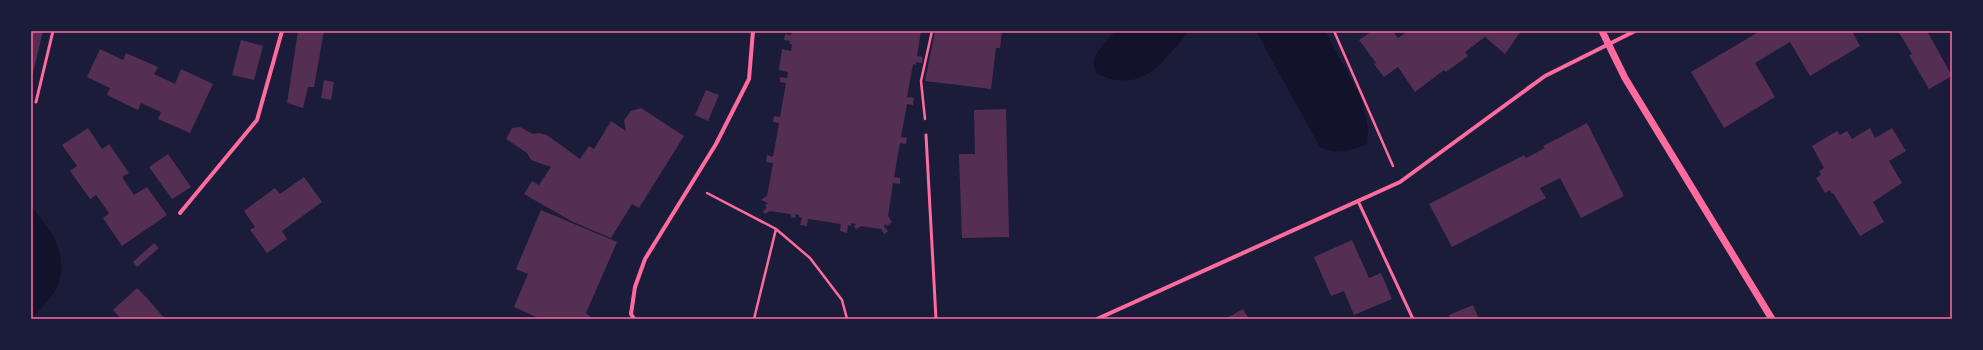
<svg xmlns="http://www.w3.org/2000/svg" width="1983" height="350" font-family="'Noto Sans',sans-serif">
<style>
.water{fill:#12122b}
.building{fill:#542f53}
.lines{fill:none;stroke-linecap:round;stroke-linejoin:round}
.path{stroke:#ff6b9d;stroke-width:2.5}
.service{stroke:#ff6b9d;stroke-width:3}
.minor{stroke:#ff6b9d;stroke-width:4}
.tertiary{stroke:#ff6b9d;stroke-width:7}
.neatline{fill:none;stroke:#ff6b9d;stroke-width:1.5}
</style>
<rect width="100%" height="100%" fill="#1b1b3a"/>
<path class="water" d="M1117,31H1189C1162,62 1144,95 1097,74C1096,72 1094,68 1094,65C1093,53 1108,38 1117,31Z
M1256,31H1325L1362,99L1368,130L1367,144C1350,151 1337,155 1320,147Z
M31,206C38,216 53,232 57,244C69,278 55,296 31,319Z"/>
<path class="building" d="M31,31H43L32,77H31Z
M298,31H324L314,87H308L303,108L287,103Z
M792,31H921L917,56L923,57L922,63L916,62V65L913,64L907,97L914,98L913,105L907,104L901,137L907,138L906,144L900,143L894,177L900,178V184L893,183L888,216L892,222L887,226L885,223L884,227L888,231L884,234L881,229L861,226L856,229L854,226L856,224L851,223V226L848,225L847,233L840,231L841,224L808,219L807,226L800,225L802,218L799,217V215L795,214L796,217L792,218L790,214L770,211L765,214L763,211L767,208L765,205L768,203L761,200L767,196L773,163L766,162L767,155L773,157L779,123L773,122L774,116L780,117L786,83L780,82V77L787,78L788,72L779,70L782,49L791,51L792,44H789L790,41L784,40L785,34L791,35Z
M935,31H1002L1000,48H996L991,89L925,81Z
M1372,31H1393L1398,38L1408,31H1521L1505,54L1485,37L1465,52L1468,56L1446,72L1444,70L1415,92L1398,67L1384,77L1374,64L1376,63L1359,40Z
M1760,31H1852L1860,46L1810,76L1790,42L1755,63L1775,97L1724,128L1691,72Z
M1898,31H1927L1952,76L1929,89L1909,55L1912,54Z
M241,40L263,46L254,80L232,75Z
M100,49L123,60L126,53L158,67L154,74L175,84L181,69L213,84L190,133L158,119L161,112L141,103L138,110L107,95L110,88L87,77Z
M324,80L334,82L331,100L321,98Z
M706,90L719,95L708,121L695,115Z
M641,108L684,136L639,208L632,204L611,238L573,222L524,194L532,181L539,185L551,167L531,160L527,153L506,139L512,128L520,127L533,134L539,133L547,135L580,159L589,146L594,149L611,121L626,131L624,120L631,111Z
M1006,109L1009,237L962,238L959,157V154H975L974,110Z
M1587,123L1624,196L1581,218L1560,178L1540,188L1546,198L1452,247L1429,204L1524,155L1526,158L1545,148L1543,146Z
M88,128L102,149L109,144L129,173L122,177L134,195L147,187L167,215L122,246L103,218L109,213L96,195L90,199L70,171L77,166L62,145Z
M1870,128L1875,138L1892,128L1906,151L1889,161L1902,183L1873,202L1884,222L1860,236L1833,193L1832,194L1830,190L1825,193L1816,178L1821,175L1819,171L1824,168L1812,146L1837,131L1840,135L1847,131L1852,139Z
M168,154L191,187L172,199L149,167Z
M304,177L322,202L282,231L287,239L267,253L250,230L255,227L244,211L275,188L280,194Z
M541,210L617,242L586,313L590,316L589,319H541L514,307L528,274L516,269Z
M1352,240L1369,278L1381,273L1392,299L1354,315L1344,291L1331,296L1314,257Z
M154,243L159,248L137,267L133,262Z
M137,288L147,298L165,319H121L113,310Z
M1473,305L1479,319H1451L1449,315Z
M1243,309L1249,319H1225Z"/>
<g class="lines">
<path class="path" d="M1334,31L1393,166
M925,119L921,81L932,31
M707,193L776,229L810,258L842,300L847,319
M754,319L776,229"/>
<path class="service" d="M36,102L53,31
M926,135L936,319
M1358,201L1413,319"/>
<path class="minor" d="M180,213L257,120L282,31
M634,319L631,314L635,287L645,259L716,144L749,79L753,31
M1097,319L1400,182L1545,76L1635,31"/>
<path class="tertiary" d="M1602,31L1625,78L1772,319"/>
</g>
<rect width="1983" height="350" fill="none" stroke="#1b1b3a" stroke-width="64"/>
<rect x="32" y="32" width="1919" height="286" class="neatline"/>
</svg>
